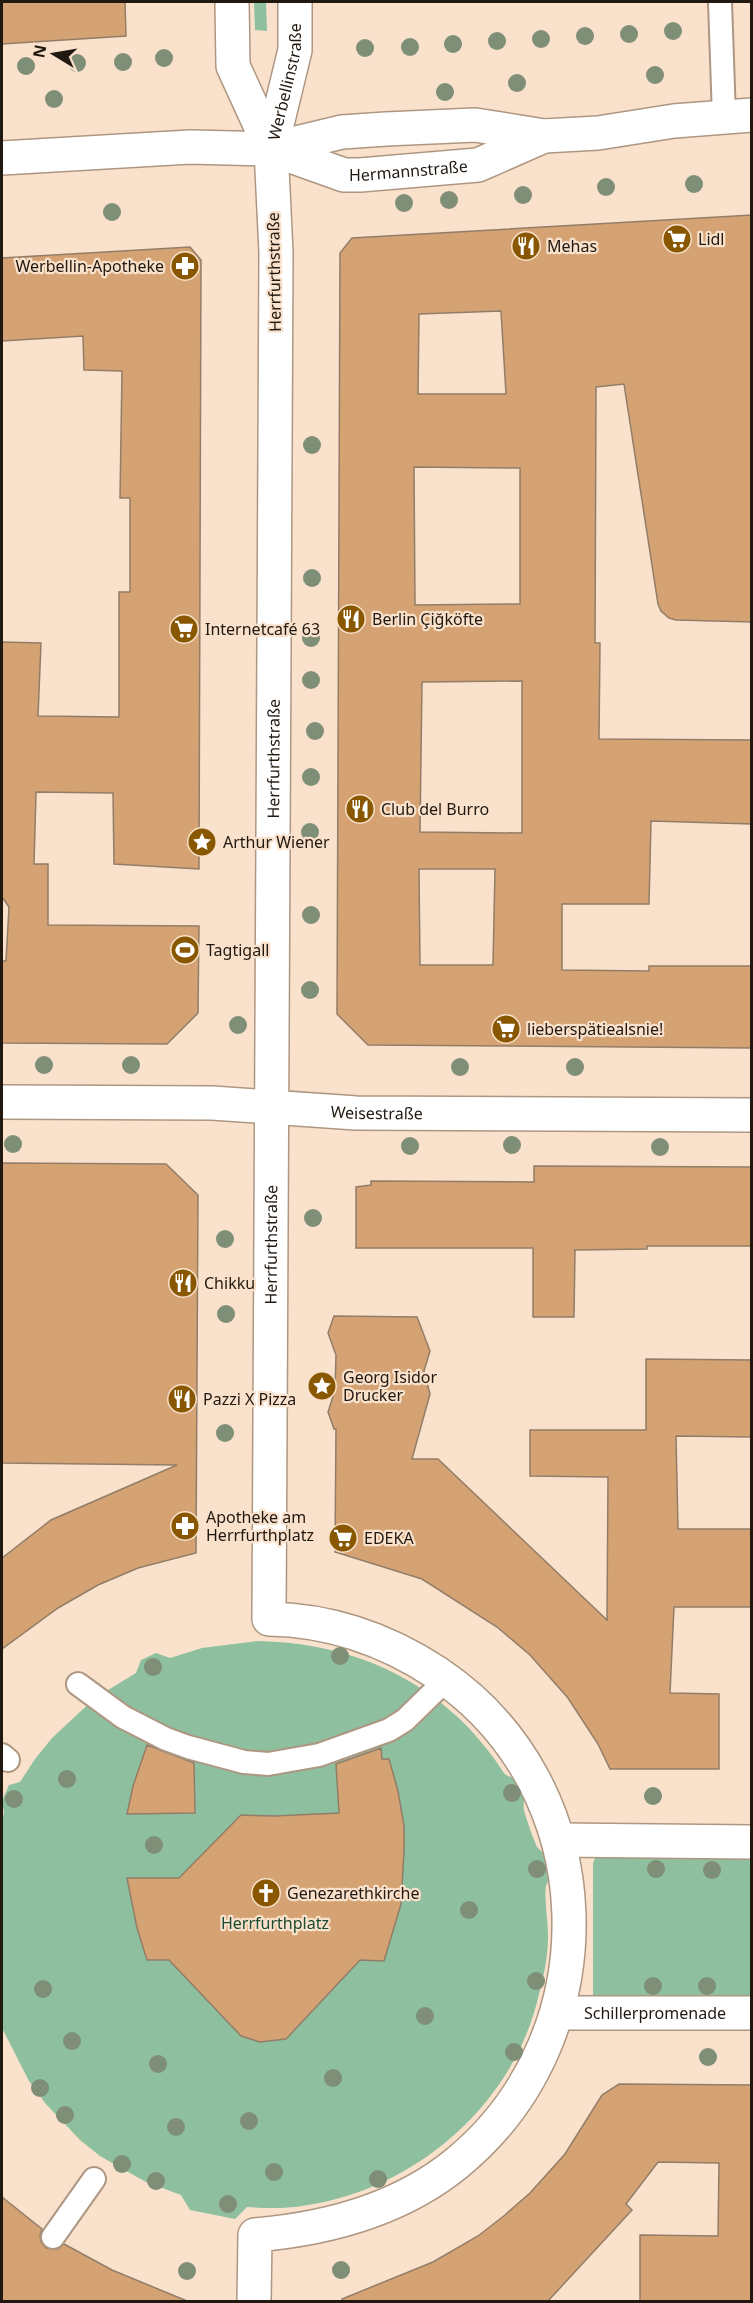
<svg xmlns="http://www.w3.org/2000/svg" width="753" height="2303" font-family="'Noto Sans',sans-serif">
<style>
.green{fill:#8ec0a0}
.building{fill:#d5a373;stroke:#927d68;stroke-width:1.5;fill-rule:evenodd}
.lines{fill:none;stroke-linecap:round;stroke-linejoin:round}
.service-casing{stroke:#ae9782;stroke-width:26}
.minor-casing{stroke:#ae9782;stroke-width:36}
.tertiary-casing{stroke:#ae9782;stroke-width:36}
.secondary-casing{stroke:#ae9782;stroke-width:36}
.service{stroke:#fff;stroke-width:22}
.minor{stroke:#fff;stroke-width:33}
.tertiary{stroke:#fff;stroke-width:33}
.secondary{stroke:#fff;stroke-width:33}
.tree{fill:#7f8e76}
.labels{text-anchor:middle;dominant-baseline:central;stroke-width:4.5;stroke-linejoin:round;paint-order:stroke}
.street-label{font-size:16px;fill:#211810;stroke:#f9e1cb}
.poi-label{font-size:16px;fill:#211810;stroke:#f9e1cb;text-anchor:start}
.park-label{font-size:16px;fill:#1b4b30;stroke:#f9e1cb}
</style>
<rect width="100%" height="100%" fill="#f9e1cb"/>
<path class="green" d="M254,2H266L267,31L255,30Z
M258,1641C339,1643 409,1668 467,1726C476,1736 485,1746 493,1757C497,1762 500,1768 504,1773C507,1777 515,1778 521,1779C529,1797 522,1796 524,1810C525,1815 535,1845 538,1848C545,1856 554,1857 553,1869C553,1875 548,1880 546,1886C544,1896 548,1923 548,1936C548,1955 544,1976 539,1994C514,2106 413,2191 302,2206C283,2209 265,2208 247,2207L235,2219L190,2210L181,2195L146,2182L121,2168L100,2156L80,2140L45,2103L29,2081L2,2028V1820L4,1813L2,1801L9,1785L20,1782L35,1759L52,1738L95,1698L136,1673L141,1660L156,1653L170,1658L202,1648Z
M596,1856H751V1999L596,1998L593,1996V1863Z"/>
<path class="building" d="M2,2H125L126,36L2,44Z
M752,215V622L676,620L669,618L661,611L658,604L624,384L596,387L595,643H600L599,739L752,740V824L651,821L649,904H562V970L649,971V966H752V1048L368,1045L337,1014L340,253L352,238ZM501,311L506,394H418L419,314ZM414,467L520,468V604L415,605ZM522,681V833L420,832L422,682ZM419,869H495L493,965H420Z
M190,247L201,260L199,869L114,864L113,793L36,792L34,864H48V925L199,926L198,1013L167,1044L2,1043V961H6L9,907L2,897V642L41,643L38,716L119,717V592H130V498H120L122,371L84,370L83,336L2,341V258Z
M2,1163L166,1164L198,1195L196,1553L138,1568L98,1585L58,1608L2,1649V1558L51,1520L177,1465L2,1463Z
M534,1166L752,1167V1246H647V1249L575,1250L574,1317H533V1248H356V1187L371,1185V1181L534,1182Z
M334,1316L417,1317L430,1351L424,1371L430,1394L412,1459H438L607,1620L608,1477L530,1476V1430H646V1359L752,1360V1437L676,1436L678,1529H752V1607H674L670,1693L719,1694V1769H610L598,1744L568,1698L530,1655L497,1627L422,1579L335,1552L336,1429H334L328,1412L335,1390L336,1355L328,1333Z
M147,1745L194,1763L195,1813L127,1814L133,1786Z
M381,1748L382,1759H389L398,1791L404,1826V1851L401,1904L384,1961L360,1960L286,2039L260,2042L241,2036L169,1960H147L137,1928L127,1878H179L241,1815L275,1816L339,1813L336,1764Z
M619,2084L752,2085V2301H640V2235L718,2236L719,2163L658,2162L626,2204L632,2210L548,2301H342V2299L433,2262L478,2236L505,2215L530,2193L565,2154L602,2095Z
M2,2197L42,2229L40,2235L41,2242L46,2248L58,2249L64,2244L112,2270L187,2301H2Z"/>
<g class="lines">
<g class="service-casing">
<path id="service" d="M720,2L724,117
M78,1684L123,1717L166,1739L188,1747L244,1762L268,1764L319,1755L389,1730L405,1720L446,1680
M2,1755L8,1760
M53,2237L94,2179"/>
</g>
<g class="minor-casing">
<g id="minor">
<path id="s1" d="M2,1102L212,1103L356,1113L752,1115"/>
<path d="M559,1840L752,1842"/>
<path id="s2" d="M557,2013H752"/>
<path id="s3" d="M254,2302L255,2235C326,2229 401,2209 457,2163C613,2035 606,1786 437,1673C387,1640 330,1620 269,1619L276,252L271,149"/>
</g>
</g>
<g class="tertiary-casing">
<g id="tertiary">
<path d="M232,2L233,66L271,149"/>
<path id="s4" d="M271,149L295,50V2"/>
</g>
</g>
<g class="secondary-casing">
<g id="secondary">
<path id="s5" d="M271,149L344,175H360L478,165L544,136"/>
<path d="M2,158L190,147L271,149L342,132L386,129L475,125L544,136L598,133L674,121L752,115"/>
</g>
</g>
<use href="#service" class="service"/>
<use href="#minor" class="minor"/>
<use href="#tertiary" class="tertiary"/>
<use href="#secondary" class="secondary"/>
</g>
<g class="tree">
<circle cx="673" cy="31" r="9"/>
<circle cx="629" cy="34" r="9"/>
<circle cx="585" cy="36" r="9"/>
<circle cx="541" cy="39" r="9"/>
<circle cx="497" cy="41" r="9"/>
<circle cx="453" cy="44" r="9"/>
<circle cx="410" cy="47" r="9"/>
<circle cx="365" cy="48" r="9"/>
<circle cx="164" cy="58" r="9"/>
<circle cx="123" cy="62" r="9"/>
<circle cx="77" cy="63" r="9"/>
<circle cx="26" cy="66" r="9"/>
<circle cx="655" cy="75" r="9"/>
<circle cx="517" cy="83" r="9"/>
<circle cx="445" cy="92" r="9"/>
<circle cx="54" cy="99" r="9"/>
<circle cx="694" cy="184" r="9"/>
<circle cx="606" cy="187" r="9"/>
<circle cx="523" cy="195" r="9"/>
<circle cx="449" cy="200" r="9"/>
<circle cx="404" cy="203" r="9"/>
<circle cx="112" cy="212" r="9"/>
<circle cx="312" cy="445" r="9"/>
<circle cx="312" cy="578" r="9"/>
<circle cx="311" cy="638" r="9"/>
<circle cx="311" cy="680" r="9"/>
<circle cx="315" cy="731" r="9"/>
<circle cx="311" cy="777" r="9"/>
<circle cx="310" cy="832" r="9"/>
<circle cx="311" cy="915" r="9"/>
<circle cx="310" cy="990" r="9"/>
<circle cx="238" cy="1025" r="9"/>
<circle cx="44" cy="1065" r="9"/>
<circle cx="131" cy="1065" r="9"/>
<circle cx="460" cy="1067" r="9"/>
<circle cx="575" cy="1067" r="9"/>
<circle cx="13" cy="1144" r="9"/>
<circle cx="512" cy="1145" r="9"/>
<circle cx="410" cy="1146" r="9"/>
<circle cx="660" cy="1147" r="9"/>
<circle cx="313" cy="1218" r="9"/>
<circle cx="225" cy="1239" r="9"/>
<circle cx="226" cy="1314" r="9"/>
<circle cx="225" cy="1433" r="9"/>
<circle cx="340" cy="1656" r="9"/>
<circle cx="153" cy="1667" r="9"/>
<circle cx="67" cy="1779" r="9"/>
<circle cx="512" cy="1793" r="9"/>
<circle cx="653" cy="1796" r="9"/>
<circle cx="14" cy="1799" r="9"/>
<circle cx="154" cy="1845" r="9"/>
<circle cx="537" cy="1869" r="9"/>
<circle cx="656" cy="1869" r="9"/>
<circle cx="712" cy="1870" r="9"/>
<circle cx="469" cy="1910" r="9"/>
<circle cx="536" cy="1981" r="9"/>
<circle cx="653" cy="1986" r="9"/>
<circle cx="707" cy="1986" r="9"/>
<circle cx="43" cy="1989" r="9"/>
<circle cx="425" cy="2016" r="9"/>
<circle cx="72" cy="2041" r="9"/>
<circle cx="514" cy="2052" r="9"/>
<circle cx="708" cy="2057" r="9"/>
<circle cx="158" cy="2064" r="9"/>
<circle cx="333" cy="2078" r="9"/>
<circle cx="40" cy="2088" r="9"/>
<circle cx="65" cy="2115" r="9"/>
<circle cx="249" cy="2121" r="9"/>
<circle cx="176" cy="2127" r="9"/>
<circle cx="122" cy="2164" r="9"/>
<circle cx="274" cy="2172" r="9"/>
<circle cx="378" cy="2179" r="9"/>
<circle cx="156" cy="2181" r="9"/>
<circle cx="228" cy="2204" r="9"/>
<circle cx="341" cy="2270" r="9"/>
<circle cx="187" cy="2271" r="9"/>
</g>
<defs>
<g id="supermarket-disc" transform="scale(1.5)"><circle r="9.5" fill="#885700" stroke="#f9e1cb"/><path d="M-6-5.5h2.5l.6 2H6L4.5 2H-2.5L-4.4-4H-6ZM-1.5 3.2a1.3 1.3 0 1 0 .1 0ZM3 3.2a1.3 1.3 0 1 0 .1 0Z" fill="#fff"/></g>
<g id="restaurant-disc" transform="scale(1.5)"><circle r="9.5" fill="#885700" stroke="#f9e1cb"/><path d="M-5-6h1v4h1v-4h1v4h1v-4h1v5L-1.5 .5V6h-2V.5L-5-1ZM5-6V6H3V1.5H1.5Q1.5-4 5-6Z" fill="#fff"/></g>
<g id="pharmacy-disc" transform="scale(1.5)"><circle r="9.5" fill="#885700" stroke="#f9e1cb"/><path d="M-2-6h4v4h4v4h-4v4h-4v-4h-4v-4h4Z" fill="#fff"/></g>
<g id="sight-disc" transform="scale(1.5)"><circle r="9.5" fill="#885700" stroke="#f9e1cb"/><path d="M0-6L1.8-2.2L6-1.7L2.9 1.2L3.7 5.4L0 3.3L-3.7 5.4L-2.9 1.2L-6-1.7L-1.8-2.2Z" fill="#fff"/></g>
<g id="stadium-disc" transform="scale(1.5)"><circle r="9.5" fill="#885700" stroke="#f9e1cb"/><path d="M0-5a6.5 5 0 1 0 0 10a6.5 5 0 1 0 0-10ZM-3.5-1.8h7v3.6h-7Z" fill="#fff"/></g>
<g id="church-disc" transform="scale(1.5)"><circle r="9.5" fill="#885700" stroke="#f9e1cb"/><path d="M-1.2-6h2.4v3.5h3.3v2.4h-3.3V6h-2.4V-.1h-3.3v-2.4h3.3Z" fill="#fff"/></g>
</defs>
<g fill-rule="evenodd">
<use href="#supermarket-disc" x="677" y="239"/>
<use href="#restaurant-disc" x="526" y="246"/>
<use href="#pharmacy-disc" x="185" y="266"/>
<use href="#restaurant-disc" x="351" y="619"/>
<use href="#supermarket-disc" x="184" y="629"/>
<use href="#restaurant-disc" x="360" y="809"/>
<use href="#sight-disc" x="202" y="842"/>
<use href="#stadium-disc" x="185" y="950"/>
<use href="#supermarket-disc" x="506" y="1029"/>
<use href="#restaurant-disc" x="183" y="1283"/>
<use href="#sight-disc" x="322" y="1386"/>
<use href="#restaurant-disc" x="182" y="1399"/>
<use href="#pharmacy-disc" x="185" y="1526"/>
<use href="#supermarket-disc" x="343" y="1538"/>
<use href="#church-disc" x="266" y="1893"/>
</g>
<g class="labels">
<g class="street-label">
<text stroke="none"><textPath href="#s4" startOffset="69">Werbellinstraße</textPath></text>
<text stroke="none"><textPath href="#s5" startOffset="142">Hermannstraße</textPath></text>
<text transform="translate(274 272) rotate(-91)">Herrfurthstraße</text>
<text stroke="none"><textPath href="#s3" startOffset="1892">Herrfurthstraße</textPath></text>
<text stroke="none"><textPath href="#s1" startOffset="375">Weisestraße</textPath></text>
<text stroke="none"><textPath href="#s3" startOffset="1406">Herrfurthstraße</textPath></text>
<text stroke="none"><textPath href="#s2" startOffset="98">Schillerpromenade</textPath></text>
</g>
<g class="poi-label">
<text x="698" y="239">Lidl</text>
<text x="547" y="246">Mehas</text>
<text x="164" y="266" text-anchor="end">Werbellin-Apotheke</text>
<text x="372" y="619">Berlin Çiğköfte</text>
<text x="205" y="629">Internetcafé 63</text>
<text x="381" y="809">Club del Burro</text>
<text x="223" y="842">Arthur Wiener</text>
<text x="206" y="950">Tagtigall</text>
<text x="527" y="1029">lieberspätiealsnie!</text>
<text x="204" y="1283">Chikku</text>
<text x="343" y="1377">Georg Isidor<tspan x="343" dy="18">Drucker</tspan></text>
<text x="203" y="1399">Pazzi X Pizza</text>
<text x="206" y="1517">Apotheke am<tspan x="206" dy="18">Herrfurthplatz</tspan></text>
<text x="364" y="1538">EDEKA</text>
<text x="287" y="1893">Genezarethkirche</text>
</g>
<g class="park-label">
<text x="275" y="1923">Herrfurthplatz</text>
</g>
</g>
<rect width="753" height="2303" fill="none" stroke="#211810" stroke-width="6"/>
<g transform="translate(54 54) rotate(281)" stroke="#f9e1cb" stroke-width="4.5" paint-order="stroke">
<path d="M0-4.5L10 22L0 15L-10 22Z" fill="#211810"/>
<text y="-9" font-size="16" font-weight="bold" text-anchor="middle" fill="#211810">N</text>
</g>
</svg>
